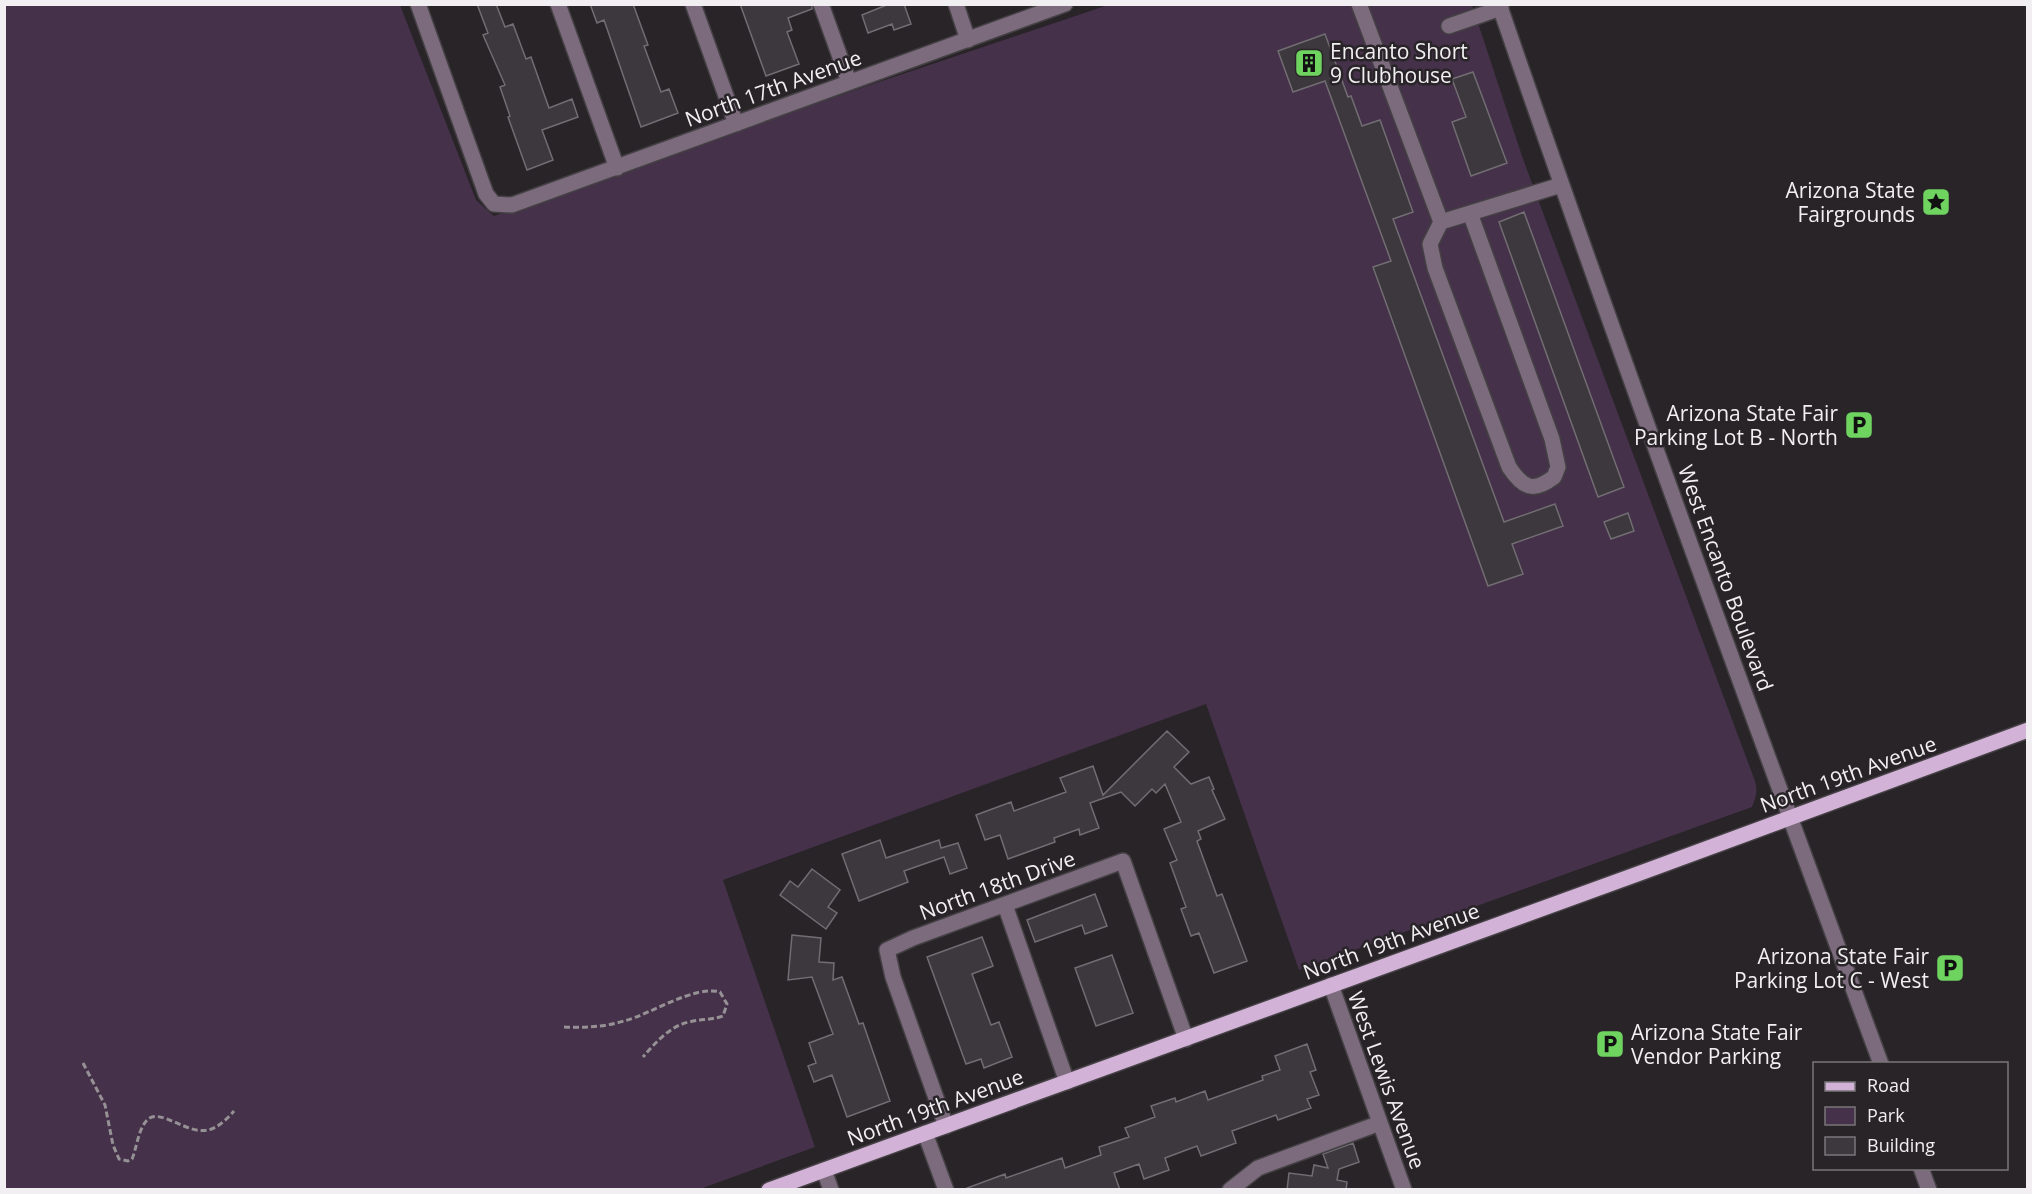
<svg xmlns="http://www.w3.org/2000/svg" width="2032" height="1194" font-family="'Open Sans',sans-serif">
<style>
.green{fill:#453149}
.building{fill:#3c383d;stroke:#716d72;stroke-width:1.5}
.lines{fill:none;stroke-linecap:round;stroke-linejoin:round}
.minor-casing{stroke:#444044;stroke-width:18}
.major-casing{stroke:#444044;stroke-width:18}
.path{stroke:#959195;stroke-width:3;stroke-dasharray:6 3;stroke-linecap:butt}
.minor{stroke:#7b6b7d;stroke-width:15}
.major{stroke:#d2b2d7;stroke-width:15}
.labels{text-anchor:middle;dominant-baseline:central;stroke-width:5;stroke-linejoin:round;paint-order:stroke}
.poi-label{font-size:21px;fill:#f2eff2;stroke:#282428;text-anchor:end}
.street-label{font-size:21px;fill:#f2eff2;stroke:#282428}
</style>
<rect width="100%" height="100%" fill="#282428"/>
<path class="green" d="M5,5H400L476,200L494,216L864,87L1108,5H1472L1523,159L1755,781C1758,791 1756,797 1752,807L1299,970L1206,704L723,880L815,1147L700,1189L5,1190Z"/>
<path class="building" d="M477,4H496L505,27L513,24L526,59L531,57L549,108L572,99L578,117L542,130L553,160L527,170L508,117L510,116L500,87L505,85L483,35L488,33Z
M590,4H633L648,45L644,46L661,92L669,89L678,113L641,127L604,20L597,23Z
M740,4H812V9L788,18L792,30L787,32L799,64L766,76Z
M889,4H904L911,24L894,30L892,24L868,33L862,15Z
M1325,34L1348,97L1351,96L1362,126L1380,120L1413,212L1393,219L1504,522L1555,504L1563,526L1512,544L1523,574L1488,586L1373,267L1391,261L1325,81L1293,92L1278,51Z
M1473,72L1507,163L1471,176L1452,122L1466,117L1452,79Z
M1524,212L1624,487L1598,497L1499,222Z
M1628,513L1634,531L1611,539L1604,522Z
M1167,731L1189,752L1174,767L1191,784L1209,777L1214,789L1212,790L1225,819L1198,831L1201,839L1197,841L1217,896L1222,894L1247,961L1214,973L1199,933L1191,936L1181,909L1186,907L1170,863L1177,860L1164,829L1181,822L1165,784L1156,793L1152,789L1135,806L1121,792L1090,803L1099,828L1080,835L1079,829L1054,838L1055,842L1008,859L1000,835L985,840L976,815L1011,802L1014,811L1066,792L1060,778L1093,766L1103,795Z
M880,840L886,858L939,840L941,848L958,843L967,868L950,874L944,857L904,871L908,882L859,901L842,854Z
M812,869L840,890L828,907L837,913L826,929L780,895L790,881L798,887Z
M1095,894L1107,926L1085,934L1082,925L1035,942L1027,920Z
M792,935L821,938L819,962L834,963L833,980L842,977L859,1024L863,1023L890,1101L847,1117L832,1075L814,1082L808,1066L816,1063L809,1043L833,1034L812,977L788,980Z
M982,937L993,966L972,974L991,1025L999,1022L1012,1057L984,1068L981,1059L966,1064L927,957Z
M1112,955L1133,1013L1096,1026L1075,968Z
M1307,1044L1316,1070L1310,1072L1319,1095L1307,1099L1311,1108L1278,1120L1276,1115L1232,1131L1236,1143L1201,1156L1197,1146L1165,1158L1169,1170L1144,1179L1139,1164L1114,1173L1120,1190H967V1188L1005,1174L1006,1178L1062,1158L1065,1168L1101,1155L1099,1147L1129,1137L1125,1128L1155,1117L1151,1106L1175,1098L1176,1102L1205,1091L1208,1100L1263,1080L1262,1076L1280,1070L1275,1056Z
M1353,1143L1359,1162L1339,1169L1337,1180L1347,1182L1346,1190H1287L1289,1173L1312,1176L1314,1165L1328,1168L1323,1154Z"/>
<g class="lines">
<g class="minor-casing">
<path id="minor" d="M418,4L486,194L494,204L512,205L1065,4
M558,4L617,168
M693,4L736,124
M821,4L849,82
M956,4L968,40
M1359,4L1441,222L1561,185
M1499,4C1621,359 1751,712 1881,1064
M1449,26L1501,8
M1441,222L1430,244L1435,268L1509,467C1523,488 1533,493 1554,477L1558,467L1552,439L1470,213
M1005,905L1067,1082
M1331,985L1404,1190
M946,1126L893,977L887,950L913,938L1123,861L1186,1039
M925,1133L946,1190
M1921,1168L1929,1190
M824,1170L831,1190
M1230,1190L1258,1168L1380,1123"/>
</g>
<g class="major-casing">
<path id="major" d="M769,1190L1643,872L2028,730"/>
</g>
<path class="path" d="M564,1027C584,1028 604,1027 624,1021C651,1014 694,985 720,992L727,1004L723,1016C711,1020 701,1019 689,1022C670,1026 655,1043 643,1057
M83,1063L105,1105L113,1145L119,1159L128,1161L132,1159C137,1147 138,1130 147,1120C160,1107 187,1135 208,1130C218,1128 228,1118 234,1111"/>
<use href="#minor" class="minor"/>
<use href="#major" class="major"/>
</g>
<defs>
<g id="building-square" transform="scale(1.5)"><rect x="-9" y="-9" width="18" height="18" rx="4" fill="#6fd360" stroke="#282428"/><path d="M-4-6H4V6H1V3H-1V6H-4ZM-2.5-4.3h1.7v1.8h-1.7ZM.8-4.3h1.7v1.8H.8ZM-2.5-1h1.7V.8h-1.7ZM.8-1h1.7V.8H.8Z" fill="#111"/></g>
<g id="sight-square" transform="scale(1.5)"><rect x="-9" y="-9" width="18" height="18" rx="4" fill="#6fd360" stroke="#282428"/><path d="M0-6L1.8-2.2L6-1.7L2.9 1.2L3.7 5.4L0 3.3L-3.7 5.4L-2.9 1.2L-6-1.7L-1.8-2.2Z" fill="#111"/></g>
<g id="parking-square" transform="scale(1.5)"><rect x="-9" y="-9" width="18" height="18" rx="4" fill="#6fd360" stroke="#282428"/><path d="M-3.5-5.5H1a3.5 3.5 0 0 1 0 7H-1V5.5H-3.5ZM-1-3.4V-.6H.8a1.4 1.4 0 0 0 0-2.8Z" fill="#111"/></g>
</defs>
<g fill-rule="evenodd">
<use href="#building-square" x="1309" y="63"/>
<use href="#sight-square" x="1936" y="202"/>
<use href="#parking-square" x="1859" y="425"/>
<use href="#parking-square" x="1950" y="968"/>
<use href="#parking-square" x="1610" y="1044"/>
</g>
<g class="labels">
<g class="poi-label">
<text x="1330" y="51" text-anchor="start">Encanto Short<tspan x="1330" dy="24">9 Clubhouse</tspan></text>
<text x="1915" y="190">Arizona State<tspan x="1915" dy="24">Fairgrounds</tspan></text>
<text x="1838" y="413">Arizona State Fair<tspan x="1838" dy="24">Parking Lot B - North</tspan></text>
<text x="1929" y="956">Arizona State Fair<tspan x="1929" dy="24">Parking Lot C - West</tspan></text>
<text x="1631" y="1032" text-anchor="start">Arizona State Fair<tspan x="1631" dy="24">Vendor Parking</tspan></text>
</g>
<g class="street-label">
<text transform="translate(773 88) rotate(-20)">North 17th Avenue</text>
<text transform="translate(1726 578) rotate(70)">West Encanto Boulevard</text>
<text transform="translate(1848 774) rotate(-20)">North 19th Avenue</text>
<text transform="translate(997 885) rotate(-20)">North 18th Drive</text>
<text transform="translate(1391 941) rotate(-20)">North 19th Avenue</text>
<text transform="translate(1387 1080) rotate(70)">West Lewis Avenue</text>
<text transform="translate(935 1107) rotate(-20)">North 19th Avenue</text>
</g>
</g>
<rect width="2032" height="1194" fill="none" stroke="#f2eff2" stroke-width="12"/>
<rect x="1813" y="1062" width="195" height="108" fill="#282428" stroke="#797579" stroke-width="1.5"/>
<rect x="1825" y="1082" width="30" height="9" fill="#d2b2d7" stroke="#797579" stroke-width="1.5"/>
<text x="1867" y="1092" font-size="18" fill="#f2eff2">Road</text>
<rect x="1825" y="1107" width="30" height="18" fill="#453149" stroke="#797579" stroke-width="1.5"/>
<text x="1867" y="1122" font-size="18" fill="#f2eff2">Park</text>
<rect x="1825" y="1137" width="30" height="18" fill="#3c383d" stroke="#797579" stroke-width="1.5"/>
<text x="1867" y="1152" font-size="18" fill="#f2eff2">Building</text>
</svg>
